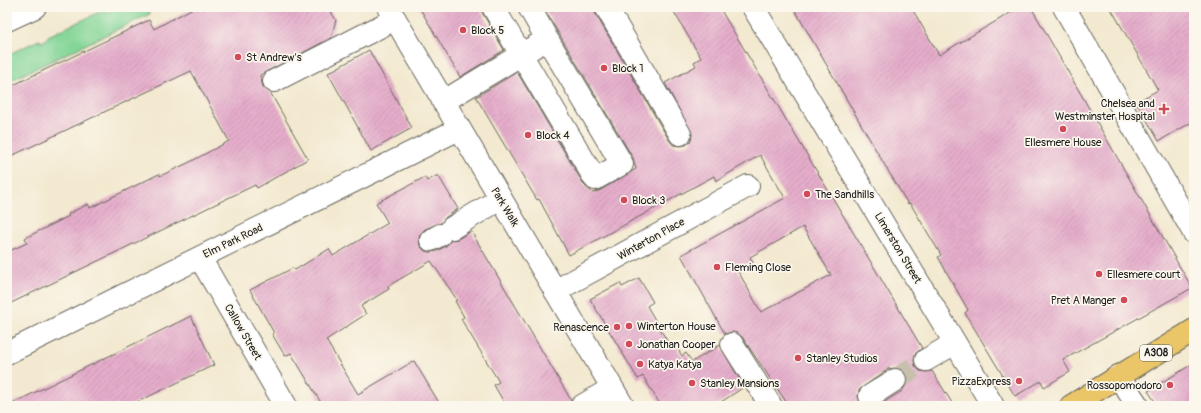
<svg xmlns="http://www.w3.org/2000/svg" width="1201" height="413" font-family="Pangolin,sans-serif">
<style>
.green{fill:#83d597;stroke:#50785a}
.building{fill:url(#building-hatch);fill-rule:evenodd}
.lines{fill:none;stroke-linecap:round;stroke-linejoin:round}
.minor-tunnel{stroke:#c8c0ac;stroke-width:22;stroke-dasharray:22 11;stroke-linecap:butt}
.minor-casing{stroke:#67645b;stroke-width:24}
.major-casing{stroke:#67645b;stroke-width:24}
.minor{stroke:#fff;stroke-width:22}
.major{stroke:#eac669;stroke-width:22}
.poi-dot{fill:#d1495b;stroke:#fbf7ec;stroke-width:1.5}
.labels{text-anchor:middle;dominant-baseline:central;stroke-width:3.5;stroke-linejoin:round;paint-order:stroke}
.shield{fill:#fbf7ec;stroke:#5f5e5a;stroke-width:1}
.shield-label{font-size:10px;font-weight:bold;fill:#1c1c1c}
.poi-label{font-size:11px;fill:#1c1c1c;stroke:#fbf7ec;text-anchor:start}
.street-label{font-size:11px;fill:#1c1c1c;stroke:#fbf7ec}
</style>
<defs>
<pattern id="building-hatch" width="6" height="6" patternUnits="userSpaceOnUse"><rect width="6" height="6" fill="#e5adcb"/><path d="M-1 1l2-2M0 6l6-6M5 7l2-2" fill="none" stroke="#c494ae"/></pattern>
</defs>
<rect width="100%" height="100%" fill="#fbf7ec"/>
<filter id="ink" filterUnits="userSpaceOnUse"><feTurbulence type="fractalNoise" baseFrequency=".025" numOctaves="2"/><feDisplacementMap in="SourceGraphic" scale="8" xChannelSelector="R" yChannelSelector="G"/><feConvolveMatrix kernelMatrix="1 2 1 2 8 2 1 2 1" color-interpolation-filters="sRGB"/></filter>
<filter id="wash" filterUnits="userSpaceOnUse"><feTurbulence type="fractalNoise" baseFrequency=".012" numOctaves="4" result="noise"/><feDisplacementMap in="SourceGraphic" scale="16" xChannelSelector="R" yChannelSelector="G"/><feGaussianBlur stdDeviation="0.9" result="paint"/><feColorMatrix in="noise" values="0 0 0 0 0 0 0 0 0 0 0 0 0 0 0 0 0 1.4 0 .05"/><feComposite in="paint" operator="in"/></filter>
<g filter="url(#wash)">
<rect width="100%" height="100%" fill="#f3e9d0"/>
<path class="green" d="M113,7H147L150,14L7,82V55L39,40L42,42L47,39L48,36L104,10L107,13L112,10Z"/>
<g id="blocks">
<path class="building" d="M195,7H328L336,20L331,38L260,75L263,87L270,92L308,159L257,188L255,185L7,305V252L27,243L25,238L69,216L68,214L88,204L90,208L159,174L160,176L190,162L229,141L191,71L7,158V88L149,20L154,29Z
M419,7H479L504,50L460,77Z
M543,7H594L595,13L669,140L673,145L680,146L686,145L691,141L692,134L665,83L696,66L694,62L701,58L671,7H719L922,348L915,354L914,360L915,366L920,371L926,372L932,371L954,406H878L902,391L906,385L907,379L905,373L901,369L895,368L888,369L859,390L858,397L863,406H789L742,337L737,333L732,332L725,334L681,255L785,198L760,155L716,181L714,176L569,255L539,199L537,200L476,97L517,72L584,185L593,193L601,190L636,169L633,158ZM803,227L831,275L761,312L738,271L753,263L750,257Z
M793,7H911L939,55L1020,7H1031L1192,288L1063,360L1070,372L1044,387L1041,381L1015,396L965,313L968,310L938,257L941,255L910,203L908,204L887,169Z
M1110,7H1194V121L1159,141L1136,102L1158,90Z
M369,50L412,128L371,151L328,73Z
M438,175L458,209L446,217L441,223L425,229L420,234L419,239L420,246L425,251L430,252L437,251L446,246L451,240L458,239L471,231L571,400L570,406H506L494,385L499,382L461,319L464,317L455,301L457,300L431,261L388,286L389,289L361,306L366,314L326,340L358,394L414,361L441,406H323L291,353L285,356L272,334L274,333L250,290L293,268L295,270L329,249L333,256L388,223L376,203L425,177L427,181Z
M639,278L653,302L647,306L670,346L674,343L682,356L686,353L692,362L720,345L744,387L715,406H661L643,376L638,379L590,299L620,283L622,287Z
M191,316L214,365L129,406H7Z
M1194,363V406H1158L1148,391Z"/>
</g>
</g>
<g filter="url(#ink)">
<use href="#blocks" fill-opacity="0" stroke="#67645b" stroke-width="1"/>
<g class="lines">
<path class="minor-tunnel" d="M895,380L926,360"/>
<g class="minor-casing">
<path id="minor" d="M388,7L623,406
M529,7L547,39
M606,7L680,134
M753,7L993,406
M1064,7L1194,233
M7,20L35,7
M274,81L395,19
M443,102C478,80 513,60 547,39L622,164L595,179L493,7
M452,228L500,199
M431,240L440,235
M200,258L286,406
M555,291L748,186
M732,344L771,406
M7,353L459,129
M926,360L955,343
M1118,376L1138,406
M870,396L895,380
M582,406L612,388"/>
</g>
<g class="major-casing">
<path id="major" d="M1071,406L1194,330"/>
</g>
<use href="#minor" class="minor"/>
<use href="#major" class="major"/>
</g>
</g>
<g class="poi-dot">
<circle cx="463" cy="30" r="4"/>
<circle cx="238" cy="57" r="4"/>
<circle cx="604" cy="68" r="4"/>
<path d="M1162 103h4v4h4v4h-4v4h-4v-4h-4v-4h4z"/>
<circle cx="1063" cy="129" r="4"/>
<circle cx="528" cy="135" r="4"/>
<circle cx="807" cy="194" r="4"/>
<circle cx="624" cy="200" r="4"/>
<circle cx="717" cy="267" r="4"/>
<circle cx="1099" cy="274" r="4"/>
<circle cx="1124" cy="300" r="4"/>
<circle cx="629" cy="326" r="4"/>
<circle cx="617" cy="327" r="4"/>
<circle cx="629" cy="344" r="4"/>
<circle cx="798" cy="358" r="4"/>
<circle cx="640" cy="364" r="4"/>
<circle cx="1019" cy="381" r="4"/>
<circle cx="692" cy="383" r="4"/>
<circle cx="1170" cy="385" r="4"/>
</g>
<g class="labels">
<rect class="shield" x="1140" y="345" width="32" height="16" rx="3"/>
<g class="shield-label">
<text x="1156" y="353">A308</text>
</g>
<g class="poi-label">
<text x="471" y="30">Block 5</text>
<text x="246" y="57">St Andrew's</text>
<text x="612" y="68">Block 1</text>
<text x="1155" y="103" text-anchor="end">Chelsea and<tspan x="1155" dy="13">Westminster Hospital</tspan></text>
<text x="536" y="135">Block 4</text>
<text x="1063" y="142" text-anchor="middle">Ellesmere House</text>
<text x="815" y="194">The Sandhills</text>
<text x="632" y="200">Block 3</text>
<text x="725" y="267">Fleming Close</text>
<text x="1107" y="274">Ellesmere court</text>
<text x="1116" y="300" text-anchor="end">Pret A Manger</text>
<text x="637" y="326">Winterton House</text>
<text x="609" y="327" text-anchor="end">Renascence</text>
<text x="637" y="344">Jonathan Cooper</text>
<text x="806" y="358">Stanley Studios</text>
<text x="648" y="364">Katya Katya</text>
<text x="1011" y="381" text-anchor="end">PizzaExpress</text>
<text x="700" y="383">Stanley Mansions</text>
<text x="1162" y="385" text-anchor="end">Rossopomodoro</text>
</g>
<g class="street-label">
<text transform="translate(505 207) rotate(59)">Park Walk</text>
<text transform="translate(651 239) rotate(-29)">Winterton Place</text>
<text transform="translate(233 241) rotate(-26)">Elm Park Road</text>
<text transform="translate(898 248) rotate(59)">Limerston Street</text>
<text transform="translate(243 332) rotate(60)">Callow Street</text>
</g>
</g>
<rect width="1201" height="413" fill="none" stroke="#fbf7ec" stroke-width="24"/>
</svg>
